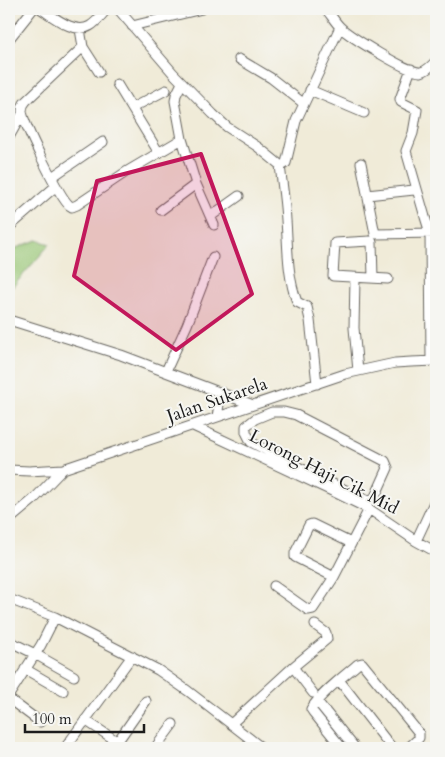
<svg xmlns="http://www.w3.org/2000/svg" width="445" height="757" font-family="Cardo,serif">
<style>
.green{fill:#98c675;stroke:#5a7148}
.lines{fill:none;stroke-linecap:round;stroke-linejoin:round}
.minor-casing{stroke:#66645e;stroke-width:11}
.minor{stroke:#fff;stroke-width:9}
.marked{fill:#c2185b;fill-opacity:0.2;stroke:#c2185b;stroke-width:4;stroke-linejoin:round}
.labels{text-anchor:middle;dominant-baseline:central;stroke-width:4;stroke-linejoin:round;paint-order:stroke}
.street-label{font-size:18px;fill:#1c1c1c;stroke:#f6f6f2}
</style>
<rect width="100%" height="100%" fill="#f6f6f2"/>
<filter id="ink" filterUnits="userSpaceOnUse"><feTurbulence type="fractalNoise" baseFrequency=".02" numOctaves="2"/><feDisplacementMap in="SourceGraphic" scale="10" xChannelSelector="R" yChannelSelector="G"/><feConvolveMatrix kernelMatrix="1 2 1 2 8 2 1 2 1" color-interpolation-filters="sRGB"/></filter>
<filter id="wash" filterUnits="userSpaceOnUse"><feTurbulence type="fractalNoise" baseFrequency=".0096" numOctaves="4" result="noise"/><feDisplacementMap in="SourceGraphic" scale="20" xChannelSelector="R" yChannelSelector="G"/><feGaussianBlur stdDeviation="1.12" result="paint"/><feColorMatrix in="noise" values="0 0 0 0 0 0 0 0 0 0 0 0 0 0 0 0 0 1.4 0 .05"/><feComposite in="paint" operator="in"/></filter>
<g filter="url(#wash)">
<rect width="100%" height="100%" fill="#f0ebd8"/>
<path class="green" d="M37,240L50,244L9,291V249L11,250Z"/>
</g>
<g filter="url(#ink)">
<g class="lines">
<g class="minor-casing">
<path id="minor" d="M41,9C54,17 75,35 90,26C97,22 102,14 107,9
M118,9L173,73L213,114L227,127L258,147L280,165H283L286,163L296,121L340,27
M326,9C331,15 335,22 340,27C349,36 410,74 421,72C427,71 432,65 436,61
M132,26L202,9
M80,29L83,47L99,72
M9,39L33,9
M83,47L26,101C23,104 22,107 22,111C23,123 60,198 69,205C70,206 71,206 72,207L77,205L126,172L182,139
M239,59L271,78L303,103
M411,69L400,99L401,102L417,110L413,133L406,151L425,217L430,233L431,361
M182,83L176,95L175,101L182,139L196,184L214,225
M117,84L159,153
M310,90L364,113
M132,108L166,90
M9,137L22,114
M361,163L375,234L436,233
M280,165C282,183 285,201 286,220C288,247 287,276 297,302L307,307L310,320L317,384
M52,177L103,142
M367,195L414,190
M161,210L196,184
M211,216L239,196
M9,227L56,186
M355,278L354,328L358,371
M373,278L372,242L370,241L335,243L333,276L388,279
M9,320L121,355L253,405
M166,371L187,325L213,257
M272,412H284L296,415L385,461L388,468L374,499L368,501L290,463L251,442L246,432V426L255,419Z
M217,417L221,392
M193,426L334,492L369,509L416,541L436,552
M9,470L29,471L63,469L345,374L395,363L411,362L436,361
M9,520L34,499L63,469
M416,541L436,498
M334,577L297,558L295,557V553L309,525L312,524L351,543
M274,586L308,610L313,609L334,577L369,509
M9,599L55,617L158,670L188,691L262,748
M9,641L35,654L74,676
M293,667L313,693
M25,669L63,691
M339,680L392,748
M9,695L41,645L55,617
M9,699L40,722
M317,701L355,748
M85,720L127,748
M231,724L293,667L327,639L326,633L315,625
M9,747L11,748
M65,748L132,656
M113,748L146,701
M155,748L173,724
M342,748L313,712L311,709C320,694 345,675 358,664L362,663L419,733V738L408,748"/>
</g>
<use href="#minor" class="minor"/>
</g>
</g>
<path class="marked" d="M201,154L252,294L176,350L74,276L97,181Z"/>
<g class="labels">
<g class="street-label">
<text transform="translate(217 400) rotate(-19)">Jalan Sukarela</text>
<text transform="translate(324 472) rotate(27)">Lorong Haji Cik Mid</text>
</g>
</g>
<rect width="445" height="757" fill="none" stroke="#f6f6f2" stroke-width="30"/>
<path d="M25 724v8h119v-8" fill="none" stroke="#1c1c1c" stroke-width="2.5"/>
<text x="32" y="724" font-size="15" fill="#1c1c1c" stroke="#f6f6f2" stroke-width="4" paint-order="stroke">100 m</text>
</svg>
